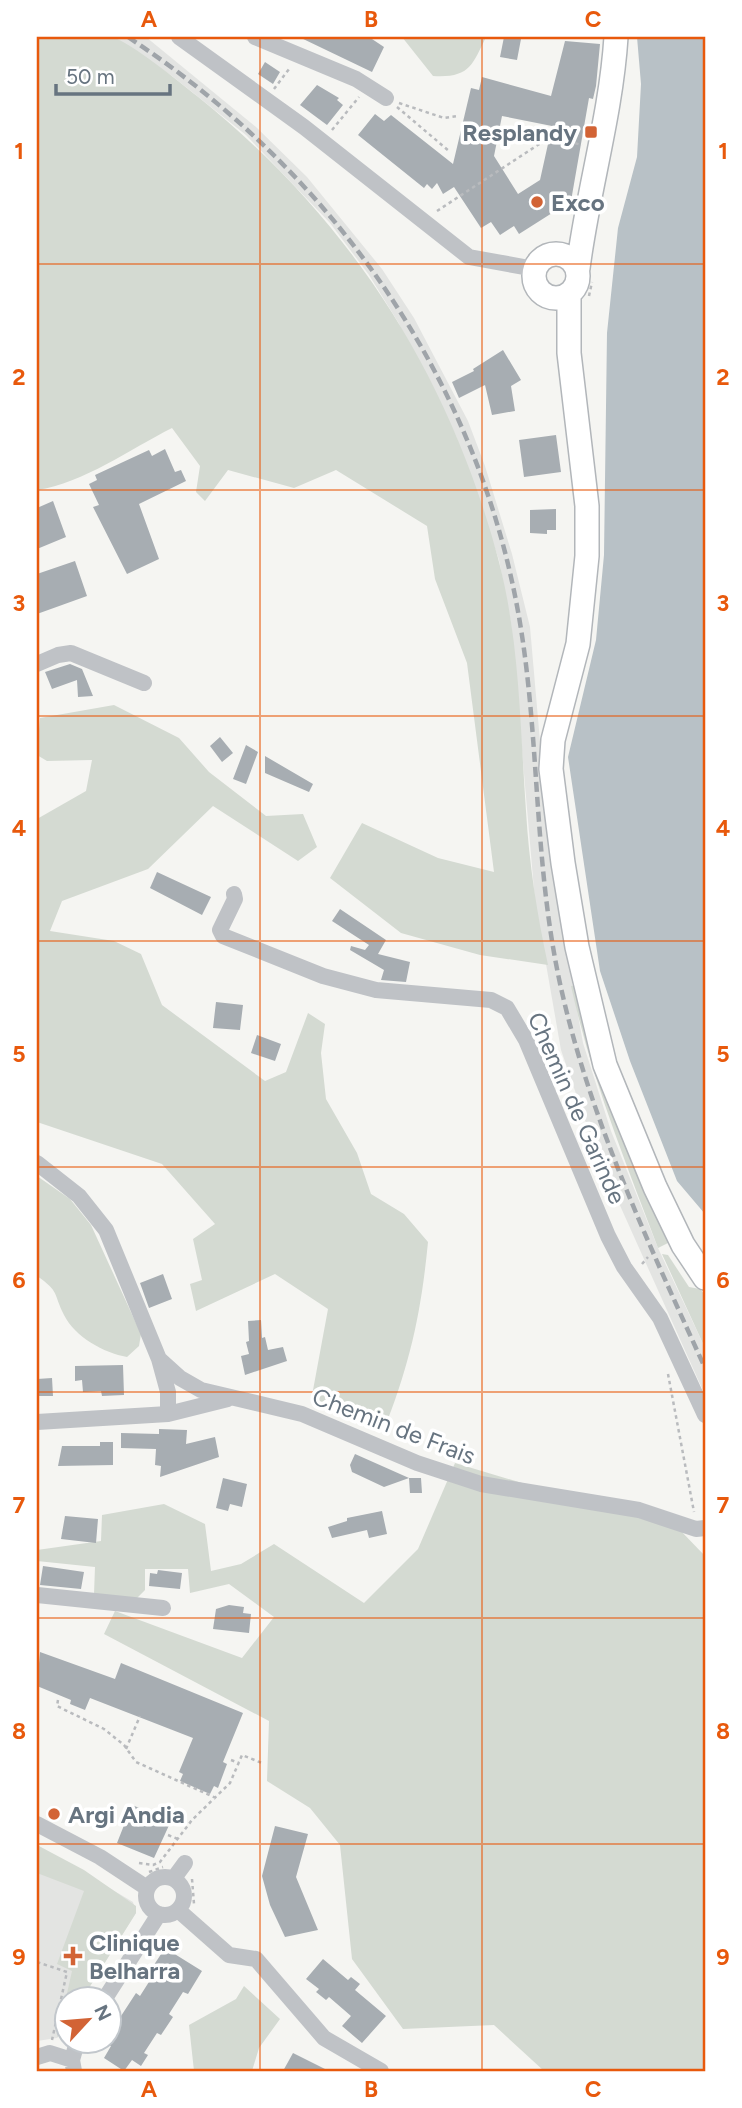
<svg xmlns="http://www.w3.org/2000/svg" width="742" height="2108" font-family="Figtree,sans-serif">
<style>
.built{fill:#e3e4e2}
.green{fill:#d4dad2}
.water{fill:#b8c1c6}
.building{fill:#a7adb2;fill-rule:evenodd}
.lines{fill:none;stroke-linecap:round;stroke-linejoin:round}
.secondary-casing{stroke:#b2b6ba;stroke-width:26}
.path{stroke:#b9bbbe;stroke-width:2.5;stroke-dasharray:3.5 3.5;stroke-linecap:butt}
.minor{stroke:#bfc2c6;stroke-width:16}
.secondary{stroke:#fff;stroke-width:23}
.rail{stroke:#9fa4a9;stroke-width:4.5;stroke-dasharray:10 5;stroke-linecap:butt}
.grid{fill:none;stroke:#e8590c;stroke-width:2;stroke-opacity:0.55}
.poi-dot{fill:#d26335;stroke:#fff;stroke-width:2.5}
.labels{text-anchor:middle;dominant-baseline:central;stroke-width:7;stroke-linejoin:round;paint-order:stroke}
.poi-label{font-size:24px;font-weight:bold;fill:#677480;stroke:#fff;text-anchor:start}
.street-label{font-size:24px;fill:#677480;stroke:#fff}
.neatline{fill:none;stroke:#e8590c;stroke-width:2.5}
.grid-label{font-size:23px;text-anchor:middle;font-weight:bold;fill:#e8590c}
</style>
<rect width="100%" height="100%" fill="#f5f5f2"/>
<path class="built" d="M113,37H146L256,127L307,177L382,269L414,318L468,421L485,466L512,554L530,627L551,867L583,1043L611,1131L658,1248L705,1348V1395L596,1152L561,1050L535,901L511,623L499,560L456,436L398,322L369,275L330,223L246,135L172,76Z
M37,1845L133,1902L136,1913L82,1999L66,2000V2024L57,2038L37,2041Z"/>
<path class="green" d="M37,37C57,37 93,32 112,37C129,41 182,84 197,96C348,217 448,371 498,558C520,640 520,727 526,811C529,863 537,914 548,965L480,955L401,933L330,878L362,823L438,858L494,872L467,663L435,579L427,526L336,470L294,488L228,470L205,501L196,492L200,466L172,428C130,449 84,483 37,490Z
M402,37H486C472,66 469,78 433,76Z
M114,705L179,738L209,772L266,816L303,814L317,847L298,861L213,806L148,869L62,901L50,931L114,941L141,954L162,1005L265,1081L286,1072L308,1013L325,1024L321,1053L326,1099L357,1153L371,1194L404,1214L428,1242C421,1314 410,1364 383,1432L311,1401L328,1309L275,1274L196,1311L190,1284L202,1280L193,1239L215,1224L162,1164L37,1122V819L86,791L92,760L47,761L37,755L40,718Z
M577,985L672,1241L658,1248C625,1161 591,1077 571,986Z
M37,1176L70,1199L91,1225L141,1334L139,1346L127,1357C104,1353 75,1337 64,1315C53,1293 60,1292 37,1276Z
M662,1254L668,1255L689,1287L700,1289L705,1295V1348Z
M455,1463L680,1530L705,1556V2071H544L494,2025L403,2029L352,1959L340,1845L310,1808L267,1781L269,1721L104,1634L115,1611L242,1658L274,1617L229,1584L190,1593L188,1569H145V1590L134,1601L94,1594L95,1567L37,1561V1550L101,1541L102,1515L164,1504L205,1524L211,1571L241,1564L274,1544L364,1603L418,1549Z
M37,1845L84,1870L136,1906V1913L82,1999L66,2000V2024L57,2038L72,1971L57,1964L84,1891L37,1873Z
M244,1986L280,2019L259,2048L252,2071H194L189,2025L236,1999Z"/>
<path class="water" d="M637,37H705V1214L677,1181L630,1061L600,971L568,757L596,640L604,555L607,333L618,228L637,157L641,84Z"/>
<path class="building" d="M299,37H369L384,47L372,72Z
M504,37L521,39L517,60L500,57Z
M565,41L600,44L596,86L593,99L589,98L571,201L519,234L514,226L500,235L491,222L481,228L454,187L443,194L437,183L432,189L427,184L424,188L358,135L375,114L384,121L391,115L453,164L471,88L479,90L482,77L551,96ZM502,116L552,126L540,180L518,194L494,156Z
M265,62L280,72L273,84L258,74Z
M317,85L339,98L337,100L343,105L327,125L300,105Z
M503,350L521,380L511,386L515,411L492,415L485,385L459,398L452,382L474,371L473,369Z
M556,435L561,472L524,477L519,440Z
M165,449L175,472L181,470L186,481L139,504L159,559L127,574L93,507L99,505L89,484L97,480L95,475L149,450L152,456Z
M53,501L66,537L37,549V508Z
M556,509V530H547V534L530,533V510Z
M75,561L87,596L37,614V574Z
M70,664L82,669L93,696L78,697L77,680L52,689L45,672Z
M220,737L233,753L222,762L210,746Z
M246,745L258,752L246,784L233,779Z
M265,756L313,784L309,792L265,773Z
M157,872L211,897L202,915L150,888Z
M340,909L386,940L378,954L410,962L406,982L381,980L384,970L350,950L351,946L365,950L369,945L332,921Z
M216,1002L243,1005L240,1030L213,1028Z
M257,1035L281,1044L275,1061L251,1053Z
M163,1274L172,1299L149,1308L140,1283Z
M261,1320L262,1338L265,1337L268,1350L283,1347L287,1361L245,1375L241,1356L249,1354L246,1342L249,1341L248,1321Z
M123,1365L124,1395L102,1396L101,1391L83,1392L82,1380L75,1381V1366Z
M52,1378L53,1396H37V1379Z
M159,1429L187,1430L186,1444L215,1437L219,1457L160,1477L161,1466L155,1465L156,1449L121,1448V1433L159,1434Z
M100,1442H113V1465L58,1466L62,1446H100Z
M355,1454L409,1478L384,1487L352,1472L350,1465Z
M223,1478L247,1484L242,1507L230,1504L228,1511L216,1508Z
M409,1478H421L422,1493H410Z
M382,1511L387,1534L369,1538L367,1530L332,1538L328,1527L347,1521V1518Z
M65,1516L98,1519L96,1543L61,1539Z
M43,1566L84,1572L81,1589L40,1585Z
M158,1570L182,1573L180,1589L149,1586L150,1573L157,1574Z
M229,1605L244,1607L243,1613L251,1614L249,1633L213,1629L216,1609Z
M40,1652L115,1679L121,1663L243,1713L223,1762L227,1764L218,1788L214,1786L210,1794L180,1781L183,1774L179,1772L193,1738L90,1698L85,1710L70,1704L71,1700L37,1686Z
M132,1805L171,1821L154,1858L117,1843Z
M275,1826L308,1834L296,1877L318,1930L285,1937L270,1905L262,1876Z
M165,1948L202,1971L188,1994L183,1992L169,2014L173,2017L161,2035L157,2033L144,2053L148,2055L141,2066L132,2060L124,2071L104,2058L111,2046L104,2043L108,2041V2036L136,1993L140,1996L154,1974L150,1971Z
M323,1959L348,1980L351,1977L360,1984L355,1990L386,2016L362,2043L342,2026L351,2016L329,1997L326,2000L316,1992L319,1989L306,1979Z
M293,2053L329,2071H283Z"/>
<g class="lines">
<g class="secondary-casing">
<path id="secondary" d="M534 276a22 22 0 1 1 44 0a22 22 0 1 1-44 0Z
M578,268C588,190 611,115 616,37
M569,295V353L587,506V556L578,644L553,740L551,769L563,863L577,947L605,1065L655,1187L683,1245L705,1278"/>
</g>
<path class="path" d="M274,89L289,69
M399,103L444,118L458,116
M397,107L449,151
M332,130L359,97
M437,211L550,137L582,145
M589,296L592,282
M642,1264L648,1257
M668,1374L694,1512
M58,1700L57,1706L61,1708L104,1729L124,1745L136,1762L216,1798
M126,1749L140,1716
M231,1760L239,1763
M168,1835L178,1839
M139,1863L153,1865L160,1862L192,1820L230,1783L242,1755L262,1763
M149,1872L163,1867
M192,1879L194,1904
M37,1962L67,1972L52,2040"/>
<path class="minor" d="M179,37L304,127L469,257L535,269
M255,37L356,79L386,98
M37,664L58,655L71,653L144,683
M234,894L235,899L220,930L223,936L323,976L376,990L491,1000L507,1008L526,1040L608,1236L624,1267L660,1318L705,1415
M37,1163L79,1196L106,1230L159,1359L168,1392V1414
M159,1359L180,1378L201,1390L302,1414L417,1463L481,1484L639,1510L696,1529L705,1528
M37,1422L168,1414L228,1399
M37,1595L163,1608
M37,1824L100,1857L147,1888
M146 1896a19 19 0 1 1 38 0a19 19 0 1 1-38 0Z
M174,1878L185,1863
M178,1910L229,1955L256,1959L324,2038L381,2071
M104,2000L159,1914
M37,2057L50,2053L72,2060
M74,2071L72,2060L77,2042"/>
<use href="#secondary" class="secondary"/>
<path class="rail" d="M128,37C333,172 482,383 521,629C540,749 534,867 561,988C591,1122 649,1244 705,1368"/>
</g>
<path class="grid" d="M260,37V2071M482,37V2071M37,264H705M37,490H705M37,716H705M37,941H705M37,1167H705M37,1392H705M37,1618H705M37,1844H705"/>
<g class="poi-dot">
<rect x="584" y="125" width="14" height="14" rx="3.5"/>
<circle cx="537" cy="202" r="7"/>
<circle cx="54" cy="1814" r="7"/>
<path d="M69.5 1945.5h7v7h7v7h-7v7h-7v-7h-7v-7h7z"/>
</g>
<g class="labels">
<g class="poi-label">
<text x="577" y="132" text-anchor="end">Resplandy</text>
<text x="551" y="202">Exco</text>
<text x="68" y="1814">Argi Andia</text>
<text x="89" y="1942">Clinique<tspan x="89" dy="28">Belharra</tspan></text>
</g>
<g class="street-label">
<text transform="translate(577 1108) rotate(66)">Chemin de Garinde</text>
<text transform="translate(394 1426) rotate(21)">Chemin de Frais</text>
</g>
</g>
<rect width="742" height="2108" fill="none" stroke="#ffffff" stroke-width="77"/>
<g transform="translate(88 2020) rotate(64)"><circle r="33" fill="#ffffff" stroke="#c2c7cc" stroke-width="2"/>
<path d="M0-5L12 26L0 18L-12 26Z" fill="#d26335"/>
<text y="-10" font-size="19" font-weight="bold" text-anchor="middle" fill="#677480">N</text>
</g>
<path d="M56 84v10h114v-10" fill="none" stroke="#677480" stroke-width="3.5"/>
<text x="66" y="84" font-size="21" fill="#677480" stroke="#ffffff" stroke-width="5" paint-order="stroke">50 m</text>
<rect x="38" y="38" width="666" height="2032" class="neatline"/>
<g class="grid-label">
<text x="149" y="27">A</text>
<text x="371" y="27">B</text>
<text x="593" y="27">C</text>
<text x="19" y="159">1</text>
<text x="723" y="159">1</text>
<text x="19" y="385">2</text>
<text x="723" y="385">2</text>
<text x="19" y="611">3</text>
<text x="723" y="611">3</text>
<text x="19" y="836">4</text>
<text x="723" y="836">4</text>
<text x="19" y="1062">5</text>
<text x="723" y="1062">5</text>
<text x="19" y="1288">6</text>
<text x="723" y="1288">6</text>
<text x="19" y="1513">7</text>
<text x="723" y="1513">7</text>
<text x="19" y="1739">8</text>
<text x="723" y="1739">8</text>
<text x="19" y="1965">9</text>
<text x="723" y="1965">9</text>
<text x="149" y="2097">A</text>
<text x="371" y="2097">B</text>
<text x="593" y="2097">C</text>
</g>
</svg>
